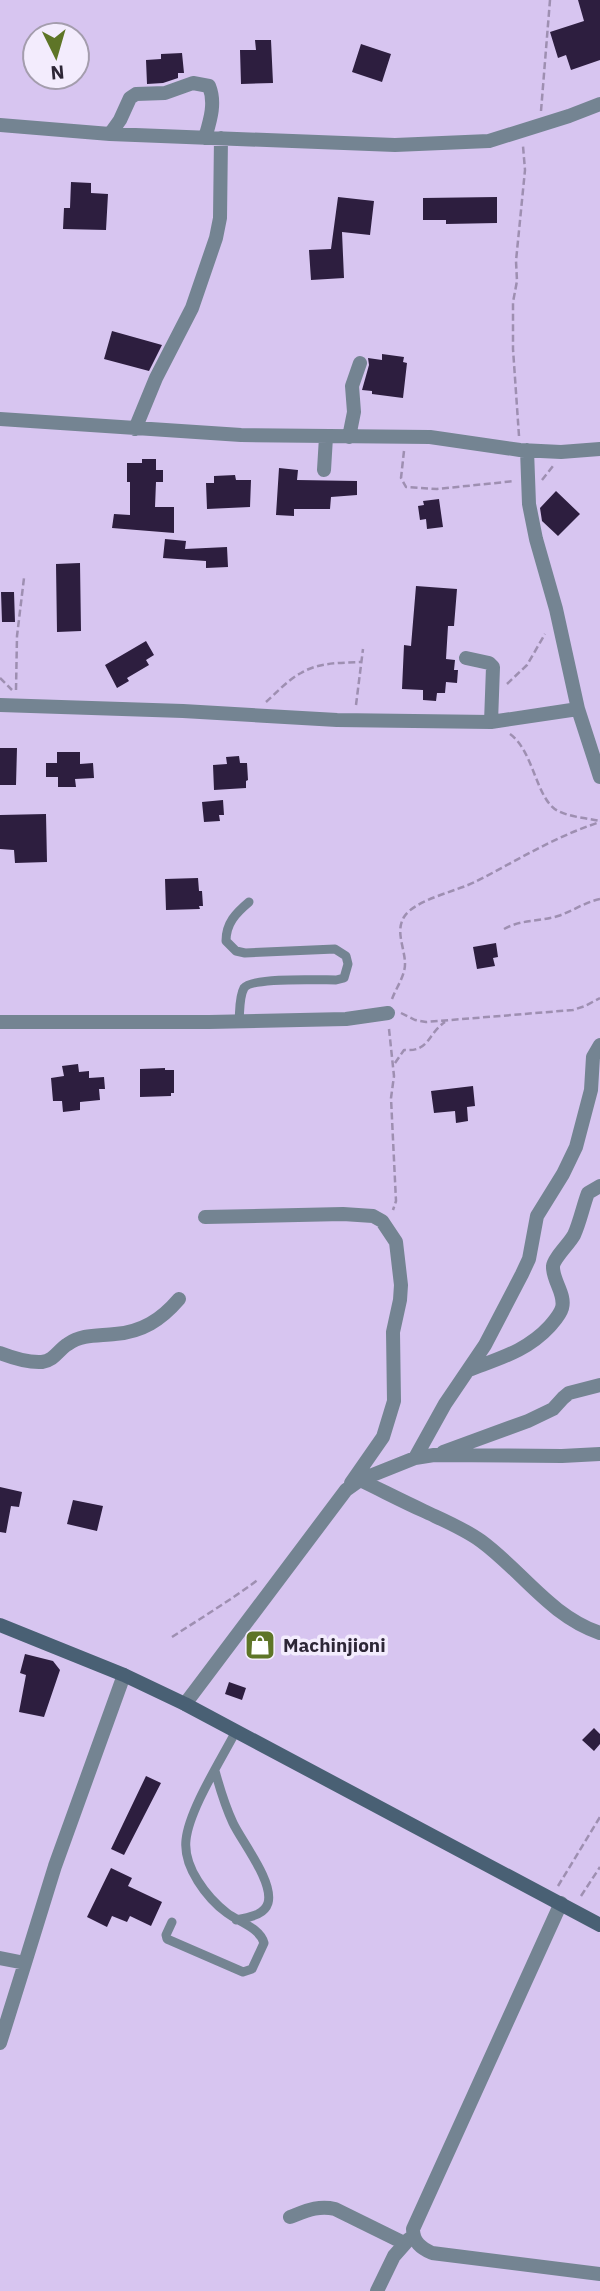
<svg xmlns="http://www.w3.org/2000/svg" width="600" height="2291" font-family="'IBM Plex Sans',sans-serif">
<style>
.building{fill:#2d1e3f}
.lines{fill:none;stroke-linecap:round;stroke-linejoin:round}
.path{stroke:#9e8fb1;stroke-width:2.5;stroke-dasharray:7 3.5;stroke-linecap:butt}
.lane{stroke:#748492;stroke-width:9}
.street{stroke:#748492;stroke-width:14}
.secondary{stroke:#496074;stroke-width:14}
.labels{text-anchor:middle;dominant-baseline:central;stroke-width:7;stroke-linejoin:round;paint-order:stroke}
.poi-label{font-size:19px;font-weight:bold;fill:#2d2636;stroke:#f3ecfd;text-anchor:start}
</style>
<rect width="100%" height="100%" fill="#d7c5f0"/>
<path class="building" d="M578,0H600V60L571,70L566,55L558,58L550,32L584,21Z
M255,40H271L273,83L241,84L240,50H256Z
M361,44L391,54L382,82L352,72Z
M182,53L184,73H178V78L163,83L147,84L146,60L161,59V54Z
M71,182L91,183V193L108,194L106,230L63,229L64,208H70Z
M338,197L374,201L370,235L342,232L344,278L311,280L309,250L331,249Z
M497,197V223L446,224V220H423V198Z
M112,331L162,345L149,371L104,359Z
M382,354L404,357L403,362L407,363L403,398L372,394V391L362,390L369,365L368,358L382,360Z
M142,459H156V470H163V482H156L155,507H174V533L112,528L114,514L130,515V482H127V463H142Z
M279,468L298,470L297,480L357,481V495L331,497L330,509H294V516L276,515Z
M235,475L236,480H251L250,507L207,509L206,483H214V476Z
M556,491L580,514L558,536L542,521L540,508Z
M439,499L443,527L427,529L426,519L420,520L418,506L424,505L423,501Z
M165,539L186,541L185,549L227,547L228,567L206,568V561L163,558Z
M80,563L81,631L57,632L56,564Z
M416,586L457,589L454,626H448L446,659L455,660L454,670H458L457,683L446,682L445,693H437L436,701L423,700V690L402,689L404,645L411,646Z
M1,592H14L15,622H2Z
M146,641L154,655L146,660L149,665L127,678L129,681L117,688L105,665Z
M0,748H17L16,785H0Z
M57,752H80V764L93,763L94,778L75,779L76,787H58V777H46V763H57Z
M239,756L240,763H247L248,780L246,781V788L214,790L213,765L227,764L226,757Z
M223,800L224,815H219L220,821L204,822L202,802Z
M46,814L47,862L15,863L14,850L0,849V815Z
M198,878L199,891H202L203,906H199L200,909L166,910L165,879Z
M496,943L498,957L493,958L495,966L477,969L473,947Z
M78,1064L79,1072L89,1071V1078L104,1077L105,1089H99L100,1100L80,1102V1110L63,1112L62,1101H53L51,1078L64,1076L62,1066Z
M165,1068V1070H174V1093H171V1096L140,1097V1069Z
M473,1086L475,1106L467,1107L468,1121L456,1123L455,1111L434,1113L431,1091Z
M0,1487L22,1492L19,1507L11,1506L6,1533L0,1532Z
M73,1500L103,1506L97,1531L67,1524Z
M25,1654L53,1661L60,1670L44,1717L19,1712L26,1675L20,1673Z
M229,1682L246,1688L242,1700L225,1694Z
M594,1728L600,1734V1744L594,1751L582,1740Z
M146,1776L161,1783L124,1855L111,1849Z
M111,1868L132,1878L128,1886L162,1902L151,1926L130,1916L127,1922L112,1916L107,1927L87,1917Z"/>
<g class="lines">
<path class="path" d="M541,111L550,0
M519,436L513,349V302L517,281L516,261L525,170L523,146
M404,451L401,478L406,487L437,489L515,481
M542,480L553,466
M0,678L12,690
M507,684L527,665L545,634
M16,690L17,636L24,578
M266,702C276,693 289,679 301,673C319,662 341,663 361,662
M356,705L363,649
M510,734C534,751 536,800 558,811C570,817 586,818 600,821
M504,929C522,919 539,922 558,916C573,911 585,902 600,899
M392,999C396,988 405,976 405,964C405,948 395,932 404,917C414,900 457,891 475,882C518,860 554,837 600,822
M401,1013L415,1020L426,1022L573,1010L585,1006L600,998
M389,1029L394,1076L391,1098L396,1201L393,1210
M395,1063L404,1050C430,1052 427,1034 445,1022
M172,1637C201,1618 231,1600 259,1579
M558,1886L600,1817
M581,1896L600,1867"/>
<path class="lane" d="M239,1021C240,1011 239,997 244,988C252,977 320,980 336,980L344,978L348,964L346,956L335,949L245,953L236,951L226,941C226,923 236,913 249,902
M215,1771C220,1789 225,1806 233,1823C242,1842 274,1882 268,1903C264,1916 248,1917 236,1920
M172,1922L166,1935L167,1939L243,1972L252,1969L264,1943C260,1928 239,1922 227,1913C207,1898 183,1867 186,1840C189,1810 221,1760 236,1731"/>
<path class="street" d="M0,125L110,134L395,145L489,141L569,116L600,104
M110,134L120,120L130,98L136,94L165,93L193,83L209,86C216,103 210,121 205,138
M0,419L241,435L430,437L520,450L561,452L600,449
M135,429L156,378L192,308L216,238L220,218L221,138
M349,437L354,412L352,386L360,363
M527,450L529,504L536,539L556,609L578,709L600,777
M324,470L326,437
M466,658L489,663L493,667L491,722
M0,705L183,711L337,720L491,722L578,709
M0,1022H209L346,1019L388,1013
M205,1217L343,1214L373,1216L382,1221L396,1242L401,1285L400,1300L393,1332L394,1401L383,1437L351,1483
M0,1353C13,1358 28,1363 42,1362C55,1360 58,1350 68,1344C82,1334 99,1336 115,1334C142,1332 161,1320 179,1299
M469,1370C500,1358 527,1351 550,1326C554,1321 560,1315 562,1308C566,1294 552,1280 553,1266C554,1258 569,1244 574,1235C580,1222 583,1206 588,1193L600,1186
M443,1452L528,1421L553,1409L563,1398L569,1393L600,1385
M415,1458L445,1404L485,1345L522,1274L529,1259L537,1216L563,1174L576,1147L591,1090L593,1057L600,1045
M360,1480C381,1490 402,1501 424,1511C443,1520 463,1528 481,1541C522,1571 550,1616 600,1633
M185,1704L346,1490L360,1480L415,1458L434,1455L562,1456L600,1454
M561,1903L413,2229C413,2242 421,2248 432,2253L600,2274
M0,1958L25,1963L55,1866L124,1675
M0,2043L25,1963
M290,2217C306,2211 318,2205 335,2209L404,2243
M377,2291L394,2256L409,2239"/>
<path class="secondary" d="M0,1625L124,1675L185,1704L600,1925"/>
</g>
<defs>
<g id="shop-square" transform="scale(1.575)"><rect x="-9" y="-9" width="18" height="18" rx="4" fill="#5e7527" stroke="#f3ecfd"/><path d="M-5-2.5h2.3a2.7 3.5 0 0 1 5.4 0H5L5.5 6h-11ZM-1.5-2.5h3a1.5 2.3 0 0 0-3 0Z" fill="#fff"/></g>
</defs>
<g fill-rule="evenodd">
<use href="#shop-square" x="260" y="1645"/>
</g>
<g class="labels">
<g class="poi-label">
<text x="283" y="1645">Machinjioni</text>
</g>
</g>
<g transform="translate(56 56) rotate(175)"><circle r="33" fill="#f3ecfd" stroke="#a49dad" stroke-width="2"/>
<path d="M0-5L12 26L0 18L-12 26Z" fill="#5e7527"/>
<text y="-10" font-size="19" font-weight="bold" text-anchor="middle" fill="#2d2636">N</text>
</g>
</svg>
